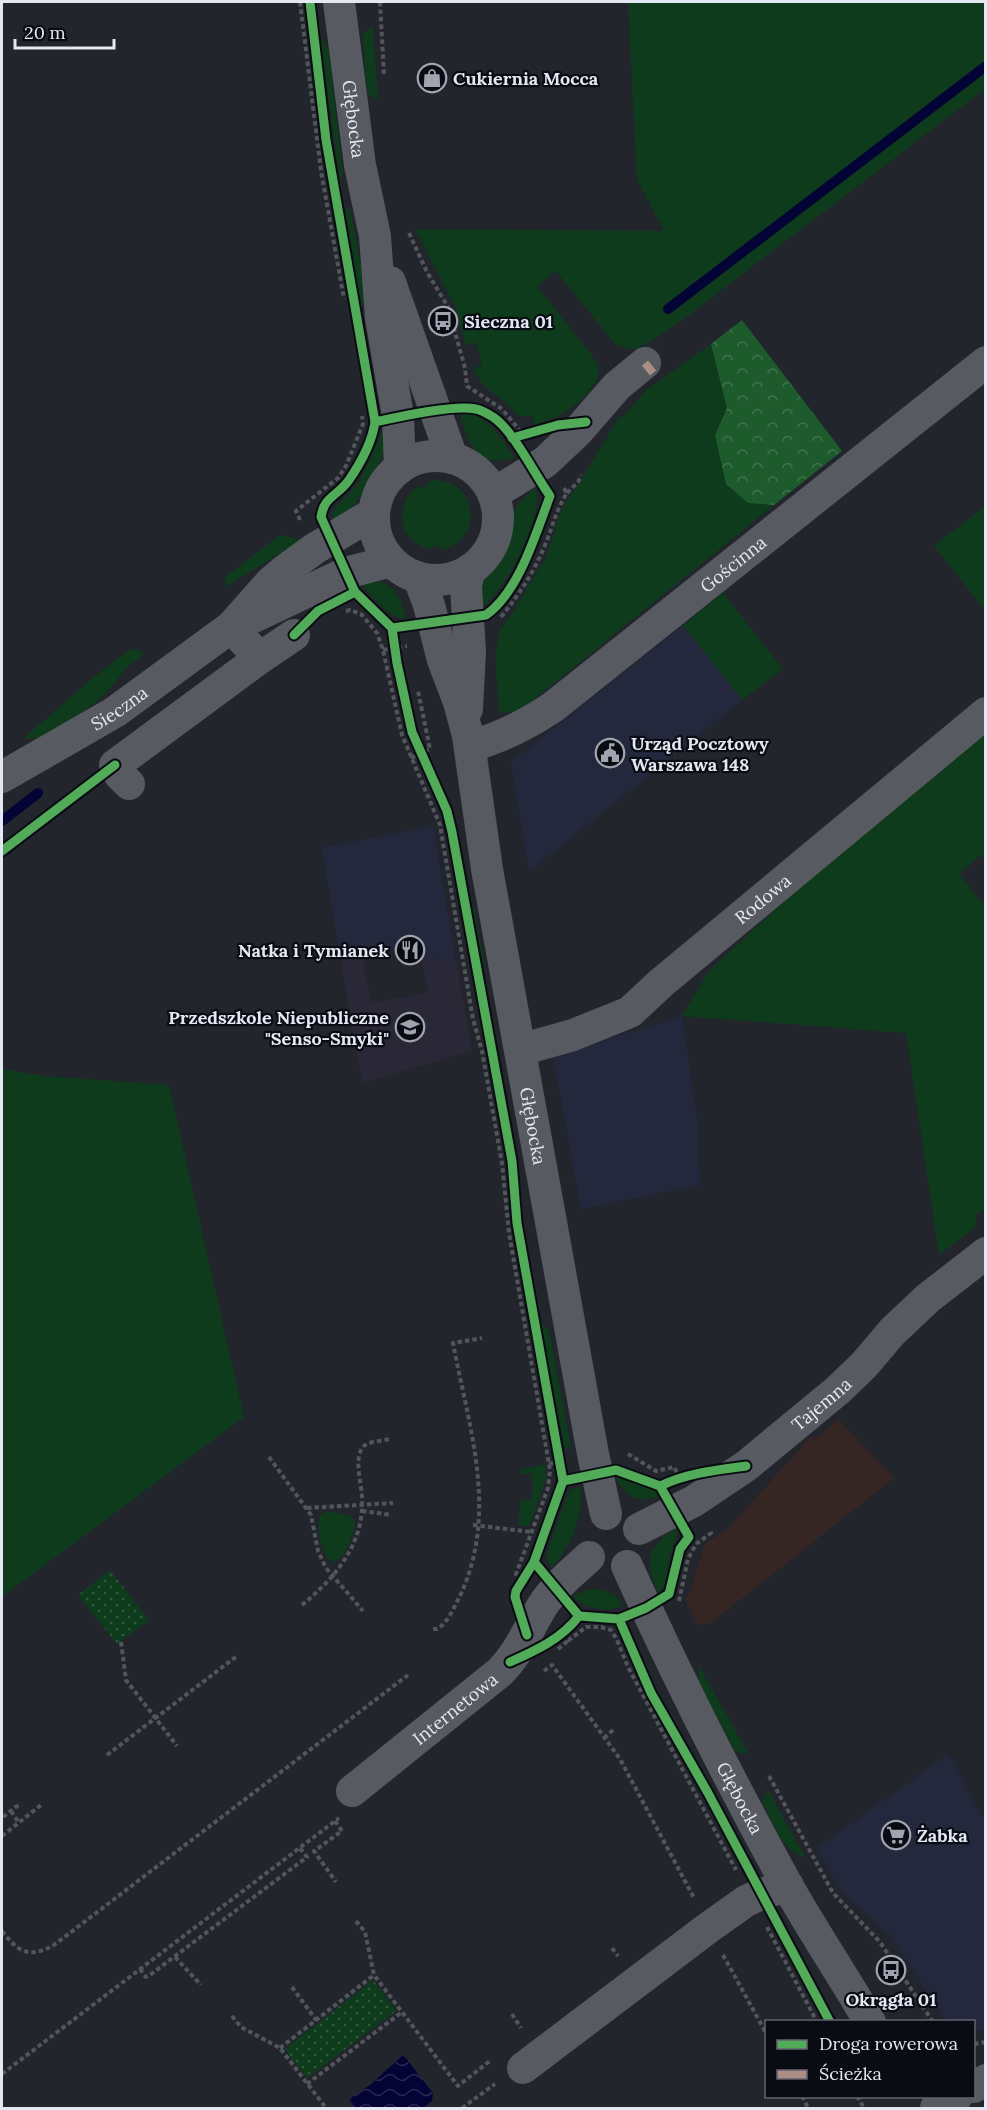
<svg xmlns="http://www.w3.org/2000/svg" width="987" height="2110" font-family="Lora,serif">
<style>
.built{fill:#23283d}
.industrial{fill:#352523}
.education{fill:#2a2737}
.green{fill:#0e3b1b}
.forest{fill:url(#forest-crowns)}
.park{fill:url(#park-dots)}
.water{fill:url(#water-waves)}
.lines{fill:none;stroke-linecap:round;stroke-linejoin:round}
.stream{stroke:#030335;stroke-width:10}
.path{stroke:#53555c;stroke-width:4;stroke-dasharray:4.5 3;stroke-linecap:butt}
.minor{stroke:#585a61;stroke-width:32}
.quiet{stroke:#ac8f84;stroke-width:8;stroke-dasharray:15 8;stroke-linecap:butt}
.cycleway-casing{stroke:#0a0c13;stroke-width:13}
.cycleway{stroke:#51ab58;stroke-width:9}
.labels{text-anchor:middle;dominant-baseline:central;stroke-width:4.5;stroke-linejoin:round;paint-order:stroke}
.poi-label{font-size:18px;font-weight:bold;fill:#e4e8f3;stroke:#0a0c13;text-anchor:start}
.street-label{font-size:18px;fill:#e4e8f3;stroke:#0a0c13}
</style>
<defs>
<pattern id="forest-crowns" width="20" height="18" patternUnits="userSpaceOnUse" patternTransform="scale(1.5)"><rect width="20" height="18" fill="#1d5b2c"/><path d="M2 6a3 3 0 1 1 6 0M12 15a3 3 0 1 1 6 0" fill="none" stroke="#3e734b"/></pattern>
<pattern id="park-dots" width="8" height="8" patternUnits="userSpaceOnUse" patternTransform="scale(1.5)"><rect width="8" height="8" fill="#0e3b1b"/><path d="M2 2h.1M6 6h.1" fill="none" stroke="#31573d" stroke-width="1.8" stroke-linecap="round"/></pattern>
<pattern id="water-waves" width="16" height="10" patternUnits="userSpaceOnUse" patternTransform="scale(1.5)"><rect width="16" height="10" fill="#030335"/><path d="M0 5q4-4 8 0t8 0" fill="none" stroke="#282853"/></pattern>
</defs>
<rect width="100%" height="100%" fill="#23252d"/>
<path class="built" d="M683,625L742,700L529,872L511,762Z
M433,826L456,961L422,959L419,944L341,961L322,848Z
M682,1016L697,1120L700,1185L581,1209L553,1056Z
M947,1755L955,1766L981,1816L985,1814V2031L974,2030V2022L946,2021L891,1936L840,1890L817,1848Z"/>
<path class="industrial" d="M838,1419L894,1478L711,1623L698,1626L685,1600L689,1594L705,1544L728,1528L810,1438H817Z"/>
<path class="education" d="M362,957L371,1003L428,993L422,959L456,961L472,1051L362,1083L341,961Z"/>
<path class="green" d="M628,2H985V89L685,318C674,325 645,347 634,349C627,350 621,347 615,344L556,271L537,286L593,357C596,363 600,368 598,375C596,390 573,408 560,415C552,420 542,422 534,425L532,416C527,416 521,418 517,415C513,412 511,407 507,404C492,391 482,388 473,368L482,365L476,343L466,345L455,307L415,229L664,231L637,180Z
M373,26L378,100L367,93L363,34Z
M320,36L325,42L329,52L343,174L340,181Z
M345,207L350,210L368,299L361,306Z
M711,344L727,408L715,435L748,503L774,505L522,709L511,713L499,712L495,654L500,630L512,614L546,557L560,513L567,500L578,485L619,417L624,416L645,391Z
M460,414C488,412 501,438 515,458C477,468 469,446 460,414Z
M383,430L387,443L383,456L356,503L350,511L333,522L332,513L335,508L360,481Z
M431,480C477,477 487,539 441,550L437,546L428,549C397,539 394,505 418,486L424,488Z
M535,487C547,512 503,597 479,609L480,585L506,542L512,516L518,504Z
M985,506V610L934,546Z
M280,535L298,539L299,542L225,587V577Z
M374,579C397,588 400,595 406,619C386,617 373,597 360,583Z
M723,593L783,669L742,700L683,625Z
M130,649L141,651L143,655L128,667L102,697L82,712L41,739L24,738L89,681Z
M985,735V852L959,874L986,908V1208L976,1215L975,1228L939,1255L906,1033L682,1016L708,972L791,895Z
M467,897L474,908L485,967L480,978Z
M2,1069L44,1076L169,1085L244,1417L2,1597Z
M540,1321L547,1328L550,1336L571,1447L565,1449Z
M545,1464L546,1479L529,1526L518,1525L521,1499L531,1500L533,1489L531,1473L521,1474L520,1470Z
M615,1475C628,1475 652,1486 660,1496C638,1505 624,1496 615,1475Z
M580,1486C584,1516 572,1546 551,1568L547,1560V1553L567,1496L571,1490Z
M327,1511L352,1516L355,1521C354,1535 348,1556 334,1562L329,1560C321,1549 316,1528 320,1515Z
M677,1527V1538L671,1549L665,1586L658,1593C644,1558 647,1549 677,1527Z
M600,1589L615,1595L623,1606C606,1612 585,1610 573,1596L586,1590Z
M699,1666L748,1753L746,1754L735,1751L698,1681Z
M768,1790L805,1857C781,1852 773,1821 762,1801Z"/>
<path class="forest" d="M742,320L842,451L774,505L748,503L726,484L715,435L727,408L711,344Z"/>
<path class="park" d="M110,1570L149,1620L117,1644L78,1595Z
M373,1980L396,2011L307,2078L285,2049Z"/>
<path class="water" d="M402,2056L405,2057L433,2093L432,2101L423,2108H356L350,2101L352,2097L370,2085Z"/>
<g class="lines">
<path class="stream" d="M668,309L986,66
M2,821L38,793"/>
<path class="path" d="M300,2L321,171L344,299
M380,2L384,76
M409,233L427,272L448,307L465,368L467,386L502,409L526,438
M567,493L578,482L581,475
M300,520L296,511L338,478L346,466L363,424L362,416
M346,611L350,610L361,614L377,633L383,650L402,735L440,825L473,1019L482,1051L502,1163L509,1233L550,1470L548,1488L516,1574L521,1579
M501,617C520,593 533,574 545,545C553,526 556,510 567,493L563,487
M383,650L407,646
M411,758L430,749L418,691
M628,1454L656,1471L674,1467L677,1473
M269,1457L311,1515L318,1551L326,1568L363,1611
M549,1464L563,1461
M307,1508L393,1503
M362,1511L392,1515
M473,1525L532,1532
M679,1601L688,1559L696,1544L711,1533L709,1530
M302,1605C336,1577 365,1543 362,1496C361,1481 355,1464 361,1450C364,1441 382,1441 390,1439
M433,1629H437C448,1623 454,1607 460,1596C499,1512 469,1428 453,1343L482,1338
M564,1633L569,1640L586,1627H601L611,1630L617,1640L628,1667L736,1870
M121,1642L126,1680L177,1746
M558,1649L569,1640
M544,1671L552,1665L620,1759L694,1898
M604,1738L613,1730
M107,1755L237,1656
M769,1776L833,1893L880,1942L933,2022
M11,1811L19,1823
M3,1817L21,1803
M335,1821L342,1831L314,1851L336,1882
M2,1836L41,1805
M356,1921L365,1932L374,1975L458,2086L491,2060
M767,1927L817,2022
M2,1931C18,1952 29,1959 54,1945L408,1675
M612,1948L618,1956
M723,1955L766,2033
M175,1957L201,1985
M140,1969L146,1977L150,1975L307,1857L300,1848
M292,1987L316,2020
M512,2014L521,2028
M232,2016L241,2027L280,2048L326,2108
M974,2044L986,2042
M280,2048L374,1975
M2,2074L339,1818
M307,2084L402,2012
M802,2096L808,2108
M857,2096L864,2108
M462,2108L495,2084"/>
<g class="minor">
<path id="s1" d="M339,2L360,165L375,236L381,318L398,416L400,468"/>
<path d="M390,282L452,458"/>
<circle cx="436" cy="518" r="62"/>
<path d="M493,494L545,462L578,431L617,386L645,363"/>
<path id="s2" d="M419,578L429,605L443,660L459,702L468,736L487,869L593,1454L606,1514"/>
<path d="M243,622L346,573L391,561"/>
<path d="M260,658L294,635"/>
<path d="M467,709L470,652L466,587L469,570"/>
<path id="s3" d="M470,746C501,738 526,725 553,707L986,362"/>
<path id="s4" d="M2,777L115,712L231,627L270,583L284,571L314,549L374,513"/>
<path d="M129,784L120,775L115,765L260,658L231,627"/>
<path id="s5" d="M520,1050L573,1035L630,1012L661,983L986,713"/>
<path id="s6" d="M639,1529L694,1501L746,1466L838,1390L864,1365L892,1332L928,1298L986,1253"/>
<path id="s7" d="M627,1566C676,1675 730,1781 787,1885C813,1931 843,1976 870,2022"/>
<path id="s8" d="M352,1791L500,1672C520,1652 529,1627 543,1605C555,1586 573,1572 589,1557"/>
<path d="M523,2068L708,1928L746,1901L761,1894L788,1886"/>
<path d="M974,2087L986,2080"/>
<path d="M936,2108L957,2096"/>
</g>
<path class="quiet" d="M645,363L653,373"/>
<g class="cycleway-casing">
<path id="cycleway" d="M310,2L326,140L375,422C372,442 360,464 349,480C338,496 324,496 321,517L355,592L392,628L397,663L412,732L447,811L452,832L512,1161L517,1223L563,1481L534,1562L579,1616L619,1619L651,1693L708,1793L830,2022
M375,422C397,417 454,404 476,409C481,410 488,414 493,417C513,430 535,475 550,496C536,533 519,592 486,615L392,628
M512,438L558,425L586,422
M294,635L318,611L355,592
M2,851L115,765
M563,1481L616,1470L660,1486L689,1537L680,1549L669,1594L646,1608L619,1619
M660,1486C687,1473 716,1470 746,1466
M527,1635L515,1597L516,1591L534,1562
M510,1662C537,1650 561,1639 579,1616"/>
</g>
<use href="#cycleway" class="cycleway"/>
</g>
<defs>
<g id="shop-ring" transform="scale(1.5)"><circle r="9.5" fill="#0a0c13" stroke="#a0a4ae" stroke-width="1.5"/><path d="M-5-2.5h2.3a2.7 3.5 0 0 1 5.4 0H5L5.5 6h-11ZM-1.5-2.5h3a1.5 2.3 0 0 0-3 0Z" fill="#a0a4ae"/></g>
<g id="bus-ring" transform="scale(1.5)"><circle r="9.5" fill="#0a0c13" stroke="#a0a4ae" stroke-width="1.5"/><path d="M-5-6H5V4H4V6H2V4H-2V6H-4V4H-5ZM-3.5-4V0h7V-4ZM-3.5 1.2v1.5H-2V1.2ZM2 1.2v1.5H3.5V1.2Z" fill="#a0a4ae"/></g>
<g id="civic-ring" transform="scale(1.5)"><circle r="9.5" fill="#0a0c13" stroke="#a0a4ae" stroke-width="1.5"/><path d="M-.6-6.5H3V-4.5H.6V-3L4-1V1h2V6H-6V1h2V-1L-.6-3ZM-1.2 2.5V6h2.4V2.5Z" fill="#a0a4ae"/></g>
<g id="restaurant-ring" transform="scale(1.5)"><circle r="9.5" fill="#0a0c13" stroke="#a0a4ae" stroke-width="1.5"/><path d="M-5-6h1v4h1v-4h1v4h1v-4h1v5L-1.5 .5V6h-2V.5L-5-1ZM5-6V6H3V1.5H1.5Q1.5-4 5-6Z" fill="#a0a4ae"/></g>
<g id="school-ring" transform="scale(1.5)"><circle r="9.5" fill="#0a0c13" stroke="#a0a4ae" stroke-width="1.5"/><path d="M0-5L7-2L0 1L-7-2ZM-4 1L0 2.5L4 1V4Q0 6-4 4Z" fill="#a0a4ae"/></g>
<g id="supermarket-ring" transform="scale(1.5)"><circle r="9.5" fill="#0a0c13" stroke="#a0a4ae" stroke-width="1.5"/><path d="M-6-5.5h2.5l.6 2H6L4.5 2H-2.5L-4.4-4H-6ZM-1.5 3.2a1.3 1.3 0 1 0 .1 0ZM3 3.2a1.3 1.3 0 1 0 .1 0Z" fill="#a0a4ae"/></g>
</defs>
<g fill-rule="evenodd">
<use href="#shop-ring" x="432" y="78"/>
<use href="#bus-ring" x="443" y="321"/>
<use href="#civic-ring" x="610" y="753"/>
<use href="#restaurant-ring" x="410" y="950"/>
<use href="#school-ring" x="410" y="1027"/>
<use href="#supermarket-ring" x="896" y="1835"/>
<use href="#bus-ring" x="891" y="1970"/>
</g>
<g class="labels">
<g class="poi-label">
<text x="453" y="78">Cukiernia Mocca</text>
<text x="464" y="321">Sieczna 01</text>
<text x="631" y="743">Urząd Pocztowy<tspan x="631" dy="21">Warszawa 148</tspan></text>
<text x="389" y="950" text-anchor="end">Natka i Tymianek</text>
<text x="389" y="1017" text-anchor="end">Przedszkole Niepubliczne<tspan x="389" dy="21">"Senso-Smyki"</tspan></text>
<text x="917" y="1835">Żabka</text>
<text x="891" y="1999" text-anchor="middle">Okrągła 01</text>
</g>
<g class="street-label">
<text stroke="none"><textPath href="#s1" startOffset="118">Głębocka</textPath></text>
<text stroke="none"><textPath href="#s3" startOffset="322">Gościnna</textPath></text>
<text stroke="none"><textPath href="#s4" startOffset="136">Sieczna</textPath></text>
<text stroke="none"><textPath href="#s5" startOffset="291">Rodowa</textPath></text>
<text stroke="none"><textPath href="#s2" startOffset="561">Głębocka</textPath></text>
<text stroke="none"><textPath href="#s6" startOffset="222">Tajemna</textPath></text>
<text stroke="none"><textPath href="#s8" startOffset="132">Internetowa</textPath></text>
<text stroke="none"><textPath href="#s7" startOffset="258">Głębocka</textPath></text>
</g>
</g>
<rect width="987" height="2110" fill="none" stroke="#e4e8f3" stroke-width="6"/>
<rect x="765" y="2020" width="210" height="78" fill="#0a0c13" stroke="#61646d" stroke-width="1.5"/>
<rect x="777" y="2040" width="30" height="9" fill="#51ab58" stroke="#61646d" stroke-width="1.5"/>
<text x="819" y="2050" font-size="18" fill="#e4e8f3">Droga rowerowa</text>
<rect x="777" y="2070" width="30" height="9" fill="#ac8f84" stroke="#61646d" stroke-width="1.5"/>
<text x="819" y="2080" font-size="18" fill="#e4e8f3">Ścieżka</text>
<path d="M15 39v9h99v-9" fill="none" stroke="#e4e8f3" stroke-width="3"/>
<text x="24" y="39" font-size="18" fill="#e4e8f3" stroke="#0a0c13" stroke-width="4.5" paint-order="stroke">20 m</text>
</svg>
